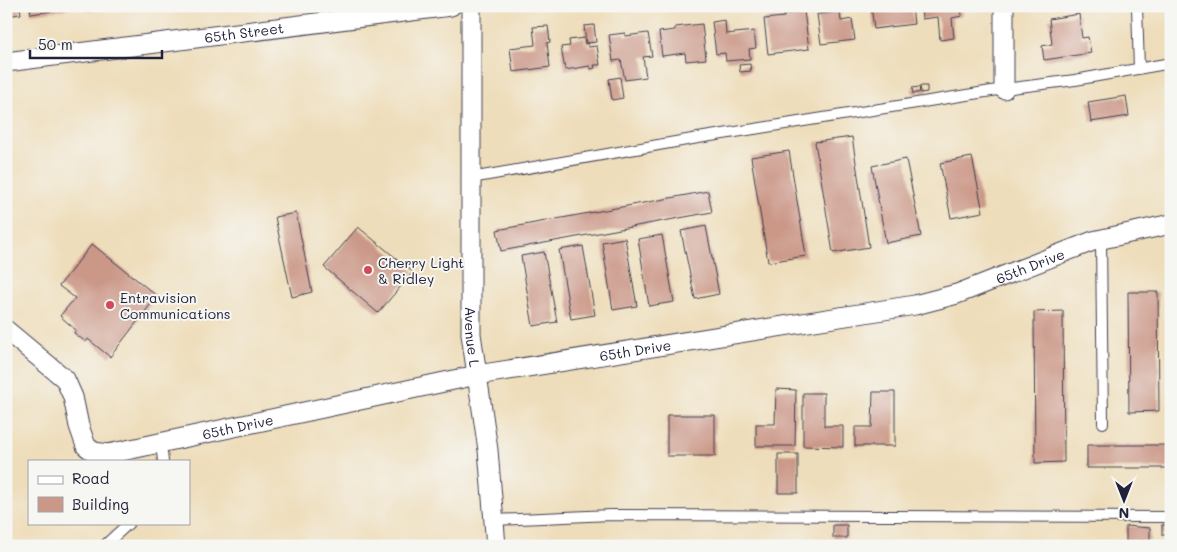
<svg xmlns="http://www.w3.org/2000/svg" width="1177" height="552" font-family="Mali,sans-serif">
<style>
.building{fill:#cb9888}
.lines{fill:none;stroke-linecap:round;stroke-linejoin:round}
.service-casing{stroke:#413e4e;stroke-width:12}
.minor-casing{stroke:#413e4e;stroke-width:21}
.service{stroke:#fff;stroke-width:10}
.minor{stroke:#fff;stroke-width:19}
.poi-dot{fill:#d1495b;stroke:#f6f6f2;stroke-width:2}
.labels{text-anchor:middle;dominant-baseline:central;stroke-width:4;stroke-linejoin:round;paint-order:stroke}
.street-label{font-size:14px;fill:#22223b;stroke:#f6f6f2}
.poi-label{font-size:14px;fill:#22223b;stroke:#f6f6f2;text-anchor:start}
</style>
<rect width="100%" height="100%" fill="#f6f6f2"/>
<filter id="ink" filterUnits="userSpaceOnUse"><feTurbulence type="fractalNoise" baseFrequency=".02" numOctaves="2"/><feDisplacementMap in="SourceGraphic" scale="10" xChannelSelector="R" yChannelSelector="G"/><feConvolveMatrix kernelMatrix="1 2 1 2 8 2 1 2 1" color-interpolation-filters="sRGB"/></filter>
<filter id="wash" filterUnits="userSpaceOnUse"><feTurbulence type="fractalNoise" baseFrequency=".0096" numOctaves="4" result="noise"/><feDisplacementMap in="SourceGraphic" scale="20" xChannelSelector="R" yChannelSelector="G"/><feGaussianBlur stdDeviation="1.12" result="paint"/><feColorMatrix in="noise" values="0 0 0 0 0 0 0 0 0 0 0 0 0 0 0 0 0 1.4 0 .05"/><feComposite in="paint" operator="in"/></filter>
<g filter="url(#wash)">
<rect width="100%" height="100%" fill="#eeddba"/>
<g id="blocks">
<path class="building" d="M6,6H20L21,14L6,16Z
M30,6H72L73,8L31,14Z
M87,6H103L104,9L88,11Z
M783,6H803L804,9L784,12Z
M871,6H912L914,24L874,29Z
M921,6H961L962,16L952,18L954,38L940,40L938,17L922,19Z
M804,11L809,49L768,54L764,19L784,17V14Z
M840,12L841,21L852,19L855,40L821,44L817,14Z
M1079,14L1082,38L1088,37L1091,53L1044,60L1042,46L1052,44L1049,19Z
M725,20L726,34L754,31L756,48L749,49L750,59L726,61L725,53L716,54L712,22Z
M702,24L706,59L686,61L685,53L662,56L659,32L675,30V27Z
M594,25L596,42L586,43L584,26Z
M548,26L550,42L547,43L550,67L513,72L510,48L535,45L533,27Z
M625,33V36L648,33L652,56L643,57L646,77L625,80L621,60L613,61L609,35Z
M584,38L585,44L588,43V47L597,46L600,65H594L595,68L590,69V66L565,70L561,47L570,46L569,40Z
M750,64L751,71L740,72L739,65Z
M620,77L623,98L612,100L609,79Z
M920,86H927V92L921,93Z
M919,87L920,92L913,94L912,88Z
M1126,96L1129,116L1091,122L1088,102Z
M852,137L869,247L833,253L815,142Z
M789,151L806,256L768,262L751,157Z
M972,157L983,212L951,218L940,163Z
M906,159L921,236L886,243L872,166Z
M708,191L712,212L501,251L497,230Z
M296,213L312,292L292,297L275,217Z
M706,226L719,294L695,299L681,231Z
M358,227L413,272L378,313L324,267Z
M662,235L674,302L649,306L638,239Z
M625,238L637,306L613,310L602,242Z
M92,244L157,296L110,357L88,339L86,342L74,333L76,330L60,316L75,298L59,286Z
M583,246L595,315L571,319L559,250Z
M544,252L557,322L533,326L521,256Z
M1128,292H1158L1159,411L1129,412Z
M1063,311L1064,462L1035,463L1034,312Z
M776,389L796,390L795,446H756V424H775Z
M873,392H895V446H855V427H872Z
M803,393H824V426H843V447L803,446Z
M667,415H715V456H667Z
M1087,445H1171V468H1087Z
M778,454H798V493H778Z
M833,525H847V538H833Z
M1162,525H1171V535H1162Z
M1126,526L1150,528V541H1141V546H1126Z
M784,543H828V546H784Z"/>
</g>
</g>
<g filter="url(#ink)">
<use href="#blocks" fill-opacity="0" stroke="#413e4e" stroke-width="1"/>
<g class="lines">
<g class="service-casing">
<path id="service" d="M1137,6L1139,69
M471,178L698,138L1004,89L1075,80L1171,63
M1101,239L1103,423
M161,444L163,461
M494,520L611,515L1171,517
M104,546L129,523"/>
</g>
<g class="minor-casing">
<g id="minor">
<path id="s1" d="M471,6V334L488,450L496,546"/>
<path d="M1004,6V89"/>
<path id="s2" d="M6,62L451,6"/>
<path id="s3" d="M6,330L65,379L73,397L79,426L86,446L94,452L108,454L477,375L915,305L957,294L1093,241L1171,224"/>
</g>
</g>
<use href="#service" class="service"/>
<use href="#minor" class="minor"/>
</g>
</g>
<g class="poi-dot">
<circle cx="368" cy="270" r="5"/>
<circle cx="110" cy="305" r="5"/>
</g>
<g class="labels">
<g class="street-label">
<text stroke="none"><textPath href="#s2" startOffset="240">65th Street</textPath></text>
<text stroke="none"><textPath href="#s3" startOffset="1114">65th Drive</textPath></text>
<text stroke="none"><textPath href="#s1" startOffset="331">Avenue L</textPath></text>
<text stroke="none"><textPath href="#s3" startOffset="709">65th Drive</textPath></text>
<text stroke="none"><textPath href="#s3" startOffset="304">65th Drive</textPath></text>
</g>
<g class="poi-label">
<text x="378" y="262">Cherry Light<tspan x="378" dy="16">&amp; Ridley</tspan></text>
<text x="120" y="297">Entravision<tspan x="120" dy="16">Communications</tspan></text>
</g>
</g>
<rect width="1177" height="552" fill="none" stroke="#f6f6f2" stroke-width="25"/>
<rect x="28" y="460" width="162" height="65" fill="#f6f6f2" stroke="#a1a1a9"/>
<rect x="38" y="476" width="25" height="8" fill="#ffffff" stroke="#a1a1a9"/>
<text x="72" y="484" font-size="15" fill="#22223b">Road</text>
<rect x="38" y="497" width="25" height="15" fill="#cb9888" stroke="#a1a1a9"/>
<text x="72" y="510" font-size="15" fill="#22223b">Building</text>
<g transform="translate(1124 500) rotate(180)" stroke="#f6f6f2" stroke-width="4" paint-order="stroke">
<path d="M0-4L9 19L0 12L-9 19Z" fill="#22223b"/>
<text y="-8" font-size="14" font-weight="bold" text-anchor="middle" fill="#22223b">N</text>
</g>
<path d="M30 50v8h132v-8" fill="none" stroke="#22223b" stroke-width="2.5"/>
<text x="38" y="50" font-size="15" fill="#22223b" stroke="#f6f6f2" stroke-width="4" paint-order="stroke">50 m</text>
</svg>
